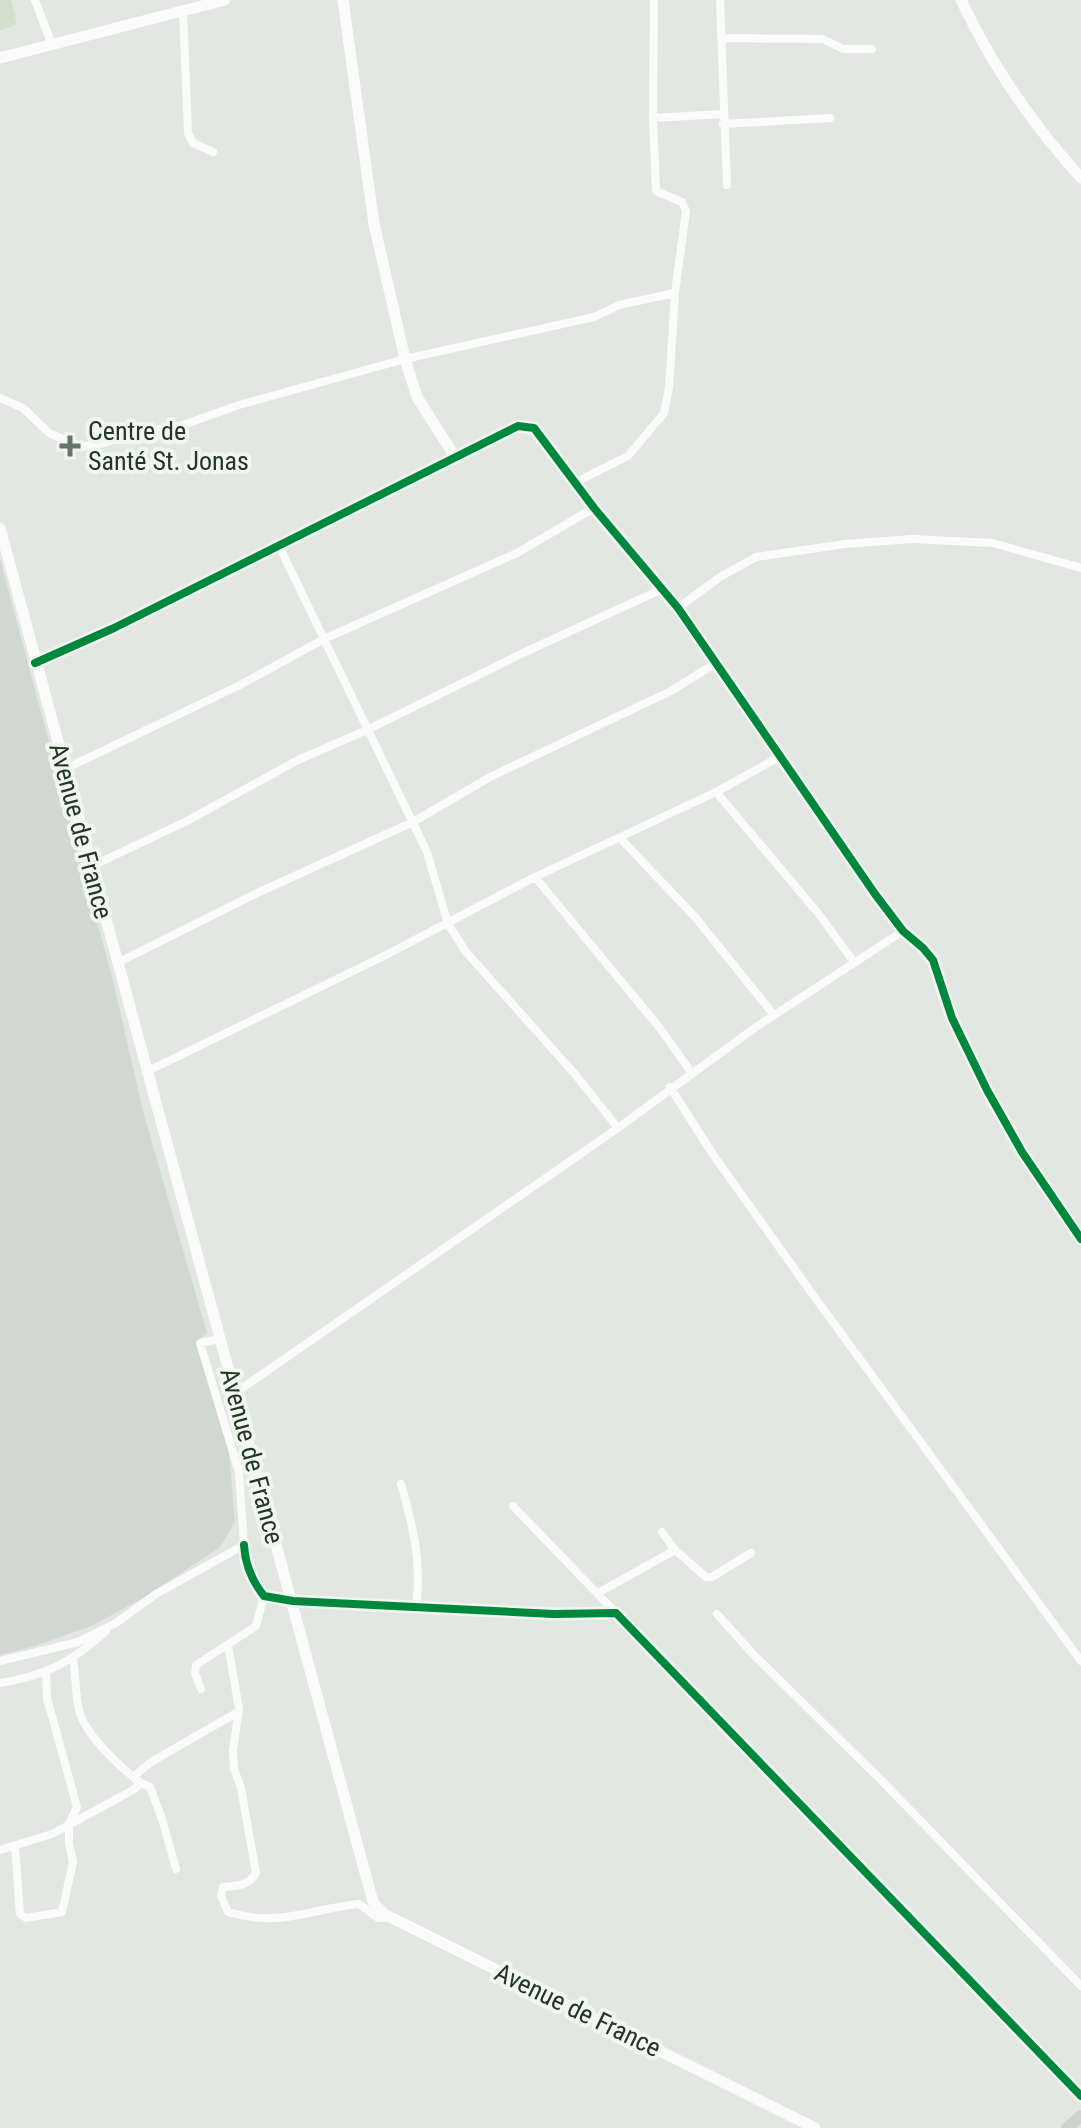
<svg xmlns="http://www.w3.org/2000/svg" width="1081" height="2128" font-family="'Roboto Condensed',sans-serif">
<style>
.built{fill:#d1d8d1}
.grass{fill:#d3dfcd}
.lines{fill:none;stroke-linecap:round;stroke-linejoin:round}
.street{stroke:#fbfbfb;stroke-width:8}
.secondary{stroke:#fbfbfb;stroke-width:11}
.primary{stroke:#cdd3ce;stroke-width:12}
.cycleway-casing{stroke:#f1f6f0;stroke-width:13}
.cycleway{stroke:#00873e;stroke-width:8}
.poi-dot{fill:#667566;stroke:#f1f6f0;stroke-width:3}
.labels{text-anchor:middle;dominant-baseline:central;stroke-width:8;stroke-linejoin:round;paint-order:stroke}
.poi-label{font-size:26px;fill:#233724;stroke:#f1f6f0;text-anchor:start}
.street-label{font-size:26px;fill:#233724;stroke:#f1f6f0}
</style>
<rect width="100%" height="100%" fill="#e2e7e2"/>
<path class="built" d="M0,559L113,981L144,1115L207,1333L197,1341L229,1452L235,1522L220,1547L147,1596L91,1626L35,1646L0,1655Z"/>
<path class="grass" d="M0,0H11L17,25L0,30Z"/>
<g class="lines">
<path class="street" d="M35,0L52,45
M720,0L727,185
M183,11L188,133L193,143L213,152
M721,38L823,39L843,49H872
M653,118L723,114
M723,124L830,118
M0,398L23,408L49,433L81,447L104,443L139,432L180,426L239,405L405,359L594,317L619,305L675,293
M576,482L628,456L664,413L669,388L675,293L686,211L682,202L656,191L653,118L654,0
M279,546L427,852L448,924L466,952L574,1073L618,1128
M678,608L720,577L756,557L845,544L912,539L993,543L1081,568
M35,663L114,628L455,457
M65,769L240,685L324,639L517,553L594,508
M716,792L818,913L854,962
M620,838L695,917L774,1015
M90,867L185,822L298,760L367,730L523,653L660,590
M535,877L659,1027L691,1072
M117,963L255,894L413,822L490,777L671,691L716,663
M146,1072L386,955L535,877L716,792L781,756
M670,1087L712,1153L813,1295L1081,1661
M235,1393L618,1128L756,1027L903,931
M401,1484C413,1525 422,1564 416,1607
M513,1506L616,1613
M662,1532L675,1550L706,1577H712L751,1553
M244,1545C245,1564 252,1581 264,1596L293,1601L554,1614L616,1613L1081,2096
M598,1593L675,1550
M717,1614L752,1653L880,1779L1081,1986
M228,1645L239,1709L233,1750L234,1769L241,1788L256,1873C249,1886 236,1886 223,1887L221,1896L228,1912C281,1928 308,1909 359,1904L378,1918H390
M73,1659C76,1676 75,1693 79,1710C84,1734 122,1769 141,1783
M0,1661L78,1642L116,1623L156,1594L244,1545L239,1472L200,1343L220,1339
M0,1683C45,1676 72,1662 106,1631
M201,1689L195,1673L196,1665L256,1626L264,1596
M133,1777L151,1762L238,1712
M15,1847L20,1914L26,1918L62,1912L73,1862L69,1843V1824L77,1807L47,1698L46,1673
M0,1850L52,1834L133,1790L141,1783L150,1787L162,1819L176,1869"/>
<path class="secondary" d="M343,0L374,224L405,359L417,397L455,457L518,426L534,428L594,508L678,608L875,894L903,931L923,948L933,960L952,1018L987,1090L1022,1152L1081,1239
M961,0C992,66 1032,124 1081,178
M0,58L225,0
M0,528L373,1902L384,1914L815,2128"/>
<path class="primary" d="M1067,2128L1081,2116"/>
<g class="cycleway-casing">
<path id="cycleway" d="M35,663L114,628L518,426L534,428L594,508L678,608L875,894L903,931L923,948L933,960L952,1018L987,1090L1022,1152L1081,1239
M244,1545C245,1564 252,1581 264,1596L293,1601L554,1614L616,1613L1081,2096"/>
</g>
<use href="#cycleway" class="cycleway"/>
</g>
<path class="poi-dot" d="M66 434h8v8h8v8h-8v8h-8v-8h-8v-8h8z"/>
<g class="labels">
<g class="poi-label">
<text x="88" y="431">Centre de<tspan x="88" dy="30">Santé St. Jonas</tspan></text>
</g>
<g class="street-label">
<text transform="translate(81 831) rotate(75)">Avenue de France</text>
<text transform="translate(252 1456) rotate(75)">Avenue de France</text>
<text transform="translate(578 2010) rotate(26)">Avenue de France</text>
</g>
</g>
</svg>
